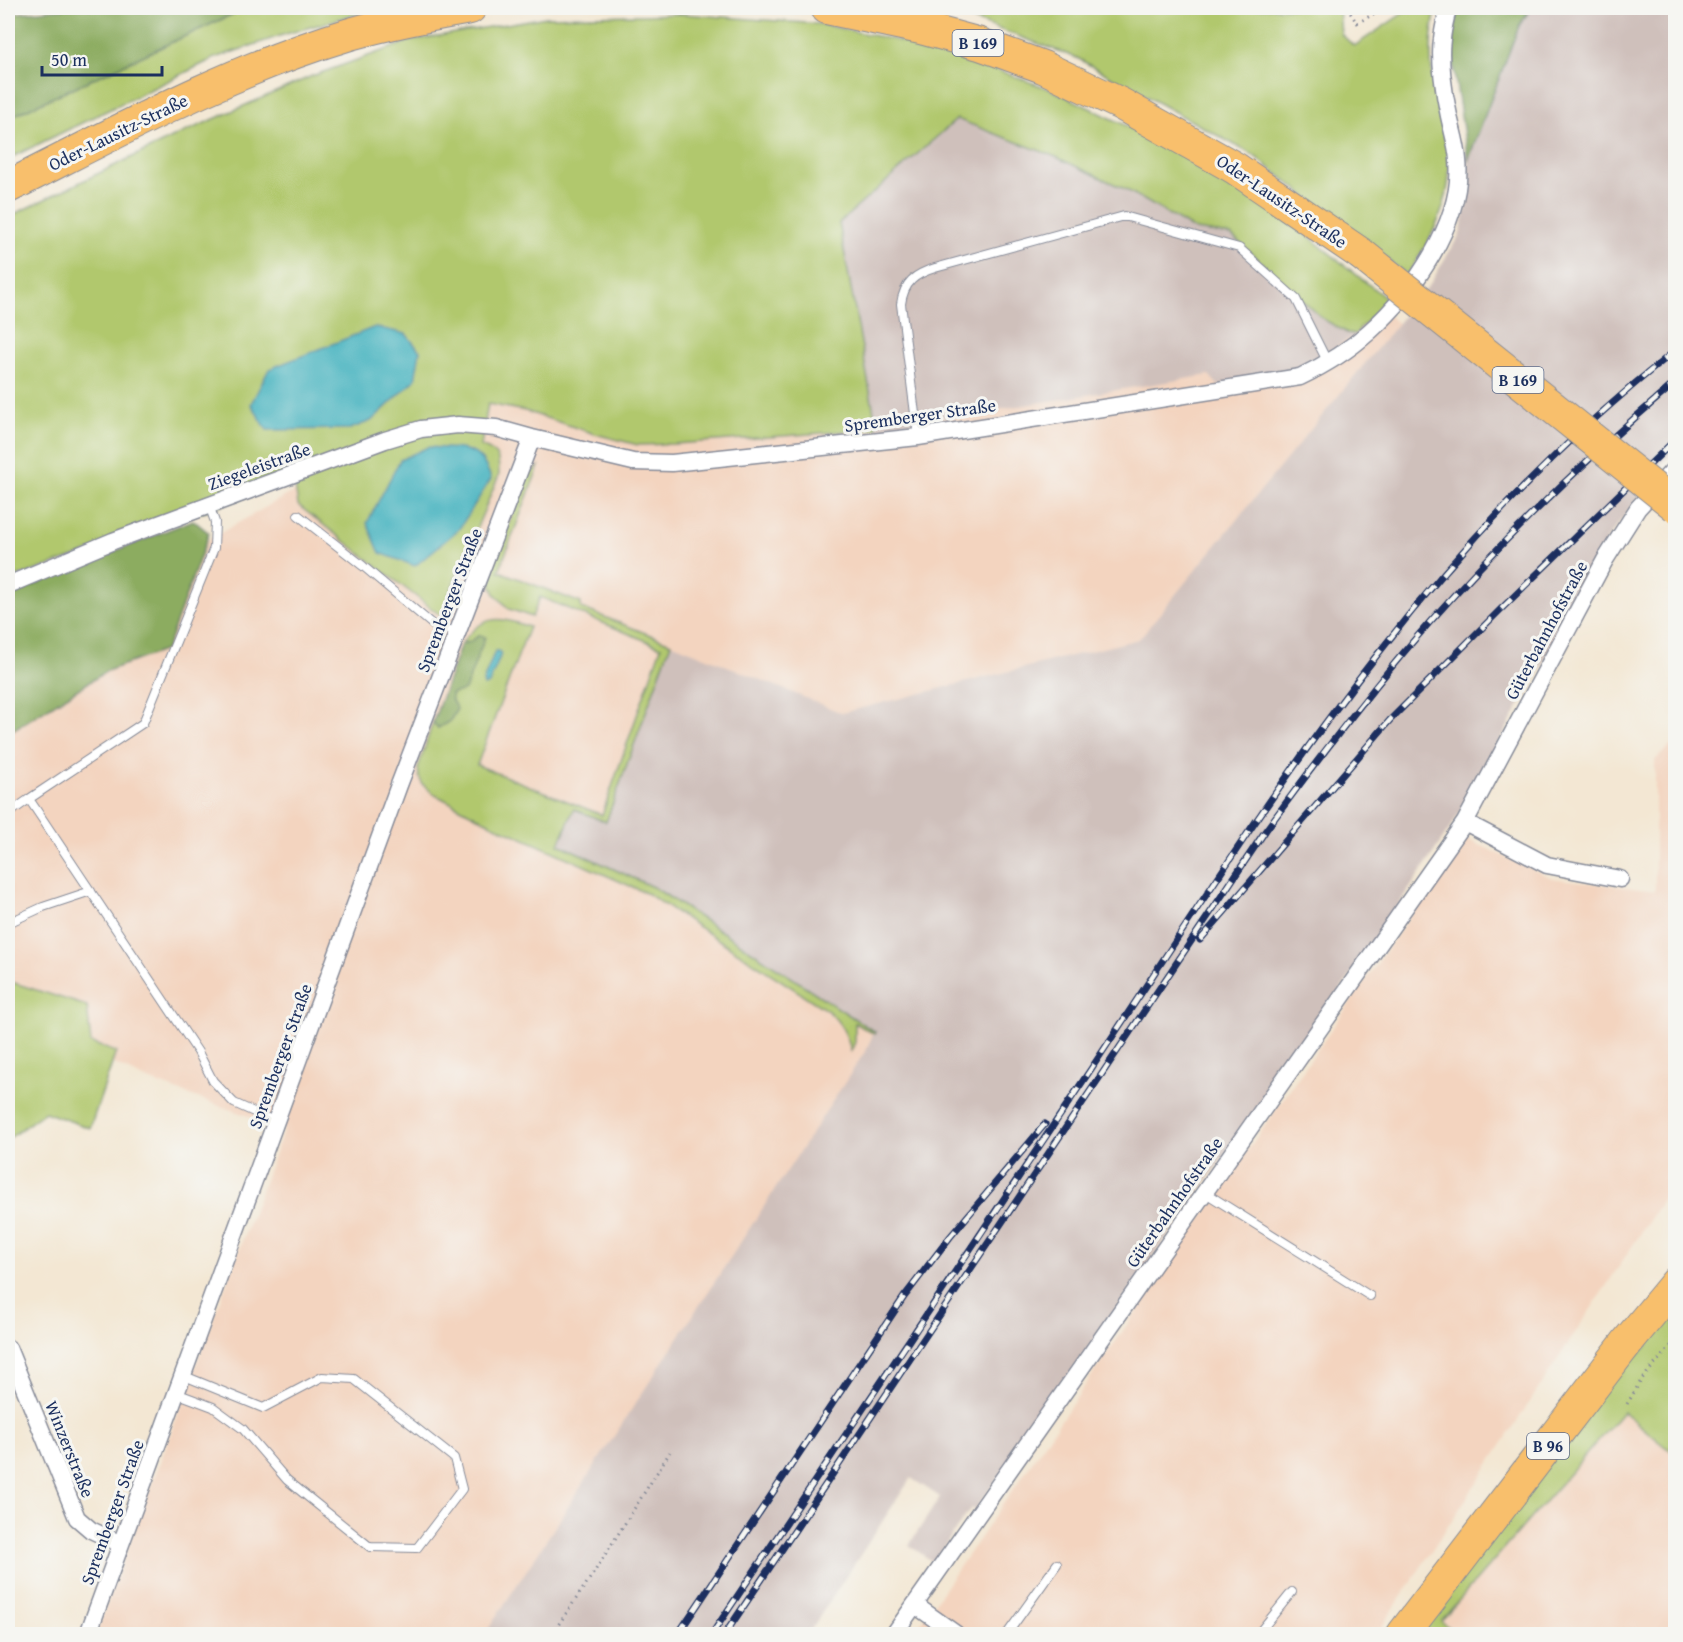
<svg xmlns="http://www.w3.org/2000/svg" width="1683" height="1642" font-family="'Gentium Book Plus',serif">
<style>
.built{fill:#f3d4bf}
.industrial{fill:#cfc0bb}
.green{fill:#b1c86d;stroke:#667c66;stroke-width:1.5}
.forest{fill:#8cac60;stroke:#546e5f;stroke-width:1.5}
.water{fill:#44b2bf;stroke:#30708e;stroke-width:1.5}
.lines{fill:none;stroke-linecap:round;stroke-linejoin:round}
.lane-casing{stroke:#878b98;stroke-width:10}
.street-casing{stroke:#878b98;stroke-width:19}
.highway-casing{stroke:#878b98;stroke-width:34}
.path{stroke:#878b98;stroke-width:3;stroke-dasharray:1.5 4.5;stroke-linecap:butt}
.lane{stroke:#fff;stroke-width:8}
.street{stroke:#fff;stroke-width:16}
.highway{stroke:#f8bf6c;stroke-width:32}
.rail-casing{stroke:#1b2f5e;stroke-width:7}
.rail{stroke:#f6f6f2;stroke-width:4.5;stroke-dasharray:14;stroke-linecap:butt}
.highway-bridge-casing{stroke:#878b98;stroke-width:34;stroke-linecap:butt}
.highway-bridge{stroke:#f8bf6c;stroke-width:32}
.labels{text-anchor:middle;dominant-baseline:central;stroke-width:6;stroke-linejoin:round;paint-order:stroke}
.shield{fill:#f6f6f2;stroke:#5d6b8a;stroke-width:1.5}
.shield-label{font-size:16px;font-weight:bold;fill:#1b2f5e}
.street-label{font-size:18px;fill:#1b2f5e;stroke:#f6f6f2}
</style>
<rect width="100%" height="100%" fill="#f6f6f2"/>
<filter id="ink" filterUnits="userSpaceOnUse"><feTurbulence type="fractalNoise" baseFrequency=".0167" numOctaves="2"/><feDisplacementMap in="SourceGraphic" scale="12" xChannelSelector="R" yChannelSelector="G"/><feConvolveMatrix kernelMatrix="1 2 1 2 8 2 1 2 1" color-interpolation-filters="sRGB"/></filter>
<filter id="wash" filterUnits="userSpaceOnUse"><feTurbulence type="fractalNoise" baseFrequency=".008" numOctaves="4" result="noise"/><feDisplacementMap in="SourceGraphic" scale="24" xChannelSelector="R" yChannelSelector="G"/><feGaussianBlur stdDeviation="1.35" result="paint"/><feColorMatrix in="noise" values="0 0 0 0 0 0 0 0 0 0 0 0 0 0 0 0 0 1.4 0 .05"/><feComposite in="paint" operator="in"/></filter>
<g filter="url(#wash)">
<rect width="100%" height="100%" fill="#f3e7d3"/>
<path class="built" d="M677,183L1277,225L1405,329L550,1634H96L284,1129L148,1080L8,1013V733L107,671L166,650L208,540L385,440L485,427L488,404Z
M1675,742V1181L1377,1634H913L1464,838L1552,878L1655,891V760Z
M1623,1412L1675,1454V1634H1457L1441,1621Z"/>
<path class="industrial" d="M1531,8H1675V451L1648,478L1638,497L1607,539L1542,666L1452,825L1365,955L975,1510L971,1508L933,1562L909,1545L940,1497L911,1478L808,1634H485L866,1050L874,1032L655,888L558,844L574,809L606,821L671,643L842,713L1139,639L1430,284L1460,234L1468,201V160L1519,26Z
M957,119L1056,157L1127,190L1195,230L1230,235L1347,333L1356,335L1304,366L1274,376L1219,386L1209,375L877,429L839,223Z"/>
<path class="green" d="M246,8H378L286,34L215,58L8,159V118Z
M926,8H1339L1341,34L1354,46L1411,8H1437C1425,49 1433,84 1441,125C1444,137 1448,149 1449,161C1452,203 1430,242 1407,275L1253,155L1077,58L969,18Z
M683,14L820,24L942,50L1052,90L1192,157L1267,203L1388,300L1355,334L1347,333L1323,319L1231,235L1195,230L1127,190L1056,157L957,119L839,223L877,429L675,444L638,445L595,434L525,411L488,404L481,446C499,453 499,456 499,475L449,594L445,619L298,505L294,480L8,580V217L180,134L312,76L410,41L546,17Z
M539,466L499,571L581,603V608L671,643L606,822L574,809L559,844L655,888L875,1032L874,1034L855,1023V1042L851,1051C847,1034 841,1023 828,1011L648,894L491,824L434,794L423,785L419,777L418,768L433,722L438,728L452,701L451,694L457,691L478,636L470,642L461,644C483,614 497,616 529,627L477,765L602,815L661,647L540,597L532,617L509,609L495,594L491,585L493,565L528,474Z
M8,981L87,1006L91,1043L116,1052L90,1128L45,1112L8,1139Z
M1675,1309V1454L1623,1412L1441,1621L1457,1634H1413L1617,1371L1645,1348Z"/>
<path class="forest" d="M69,8H246L8,118V14Z
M1458,8H1531L1519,26L1468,160L1454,71L1452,43Z
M193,520L209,533L166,650L107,671L8,733V597L68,570Z
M478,636L485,637L465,690L451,694L452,701L457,709L450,721L438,728L433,722L461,644L470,642Z"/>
<path class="water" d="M375,327L406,334L420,351L415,380L371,421L350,429L267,430L251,404L269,369Z
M428,447C461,450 480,443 491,479L459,529L415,566L380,553L367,523L400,460Z
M495,651H499L501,654L489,684L484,686L483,682Z"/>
</g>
<g filter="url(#ink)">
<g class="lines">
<g class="lane-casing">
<path id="lane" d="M918,437L901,304C904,282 915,274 935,268L1124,216L1239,248L1296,299L1328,363
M298,515L363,566L433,625L457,632
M29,799L143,723L214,548L215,522L209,505
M8,814L29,799L198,1052L213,1081L234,1103L276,1122
M8,923L43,907L91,891
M1204,1192L1370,1296
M176,1393L213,1407L243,1429L287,1480L370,1547L417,1548L462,1489L454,1458L354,1379L322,1377L263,1408L182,1375
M1007,1634L1057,1564
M1258,1634L1292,1592"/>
</g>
<g class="street-casing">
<path id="street" d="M8,585L113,541L385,440L421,429L458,425L496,428L532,438L633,462L672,463L918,437L1300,377C1325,365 1348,351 1369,332C1413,293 1464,221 1458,160C1457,145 1452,130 1449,116C1444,94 1439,60 1442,39C1443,28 1446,18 1448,8
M1465,822L1547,865L1620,879
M8,1348L77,1518L91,1530L121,1544
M915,1605L956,1634
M88,1634L399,785L532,438
M894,1634L1465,822L1605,560L1638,508L1676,467"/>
</g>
<g class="highway-casing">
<path id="highway" d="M827,8L921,28L980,44L1043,67L1121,104L1235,168L1361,254
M8,187C119,131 230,70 350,34C389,23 430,15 470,8
M1403,1634L1628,1341L1676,1283"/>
</g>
<path class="path" d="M1347,8L1357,23L1385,8
M1627,1404L1642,1379L1676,1340
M552,1634L593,1574L670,1452"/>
<use href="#lane" class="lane"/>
<use href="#street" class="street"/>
<use href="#highway" class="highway"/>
<g class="rail-casing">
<path id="rail" d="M1200,940L1390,720L1500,610L1676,439
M678,1634L904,1297L950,1237L1045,1124
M712,1634C838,1446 965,1258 1091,1069C1185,928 1276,783 1381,650C1467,539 1566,437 1676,350
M725,1634L1266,830C1318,759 1371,689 1429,623C1505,537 1588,457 1676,382"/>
</g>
<use href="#rail" class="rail"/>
<g class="highway-bridge-casing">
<path id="highway-bridge" d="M1361,254L1676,506"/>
</g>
<use href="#highway-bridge" class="highway-bridge"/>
</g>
</g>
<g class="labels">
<g class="shield">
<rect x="952.5" y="30" width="51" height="26" rx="4.5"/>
<rect x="1492.5" y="367" width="51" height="26" rx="4.5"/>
<rect x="1527" y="1433" width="42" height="26" rx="4.5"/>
</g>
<g class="shield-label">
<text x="978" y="43">B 169</text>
<text x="1518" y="380">B 169</text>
<text x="1548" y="1446">B 96</text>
</g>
<g class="street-label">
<text transform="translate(118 132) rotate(-26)">Oder-Lausitz-Straße</text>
<text transform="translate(1282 201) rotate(34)">Oder-Lausitz-Straße</text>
<text transform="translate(920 415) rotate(-8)">Spremberger Straße</text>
<text transform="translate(259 466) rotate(-20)">Ziegeleistraße</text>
<text transform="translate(449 600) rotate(-69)">Spremberger Straße</text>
<text transform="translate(1546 630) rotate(-62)">Güterbahnhofstraße</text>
<text transform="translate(280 1056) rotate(-70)">Spremberger Straße</text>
<text transform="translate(1174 1202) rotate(-55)">Güterbahnhofstraße</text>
<text transform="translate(70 1449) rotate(68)">Winzerstraße</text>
<text transform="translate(112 1512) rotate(-70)">Spremberger Straße</text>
</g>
</g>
<rect width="1683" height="1642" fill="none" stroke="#f6f6f2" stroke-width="30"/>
<path d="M42 66v9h120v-9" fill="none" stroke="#1b2f5e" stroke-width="3"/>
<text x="51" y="66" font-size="18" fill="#1b2f5e" stroke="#f6f6f2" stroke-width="4.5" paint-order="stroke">50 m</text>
</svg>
